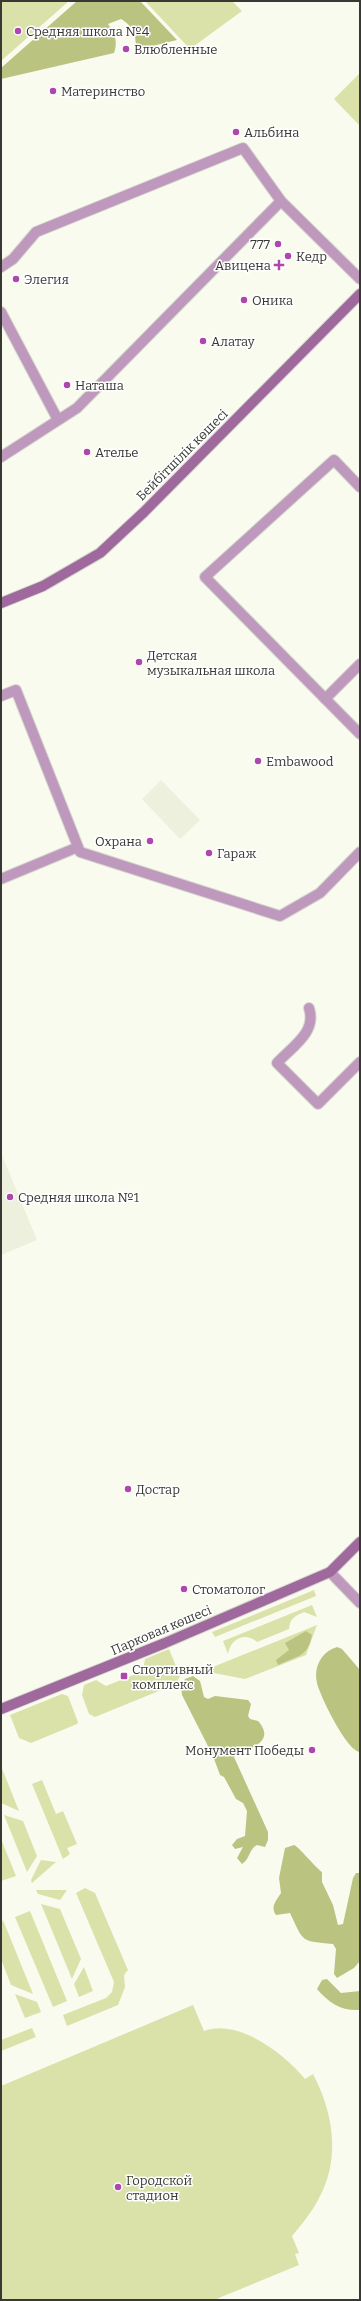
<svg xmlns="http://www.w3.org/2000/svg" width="361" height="2301" font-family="Bitter,serif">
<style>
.built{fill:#edf0dd}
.green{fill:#dae2aa}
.forest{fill:#bbc381}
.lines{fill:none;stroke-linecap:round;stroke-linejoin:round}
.street-casing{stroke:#d6d8ce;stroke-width:12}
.secondary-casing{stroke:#d6d8ce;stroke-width:12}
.street{stroke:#bf99bd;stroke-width:10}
.secondary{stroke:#a0699e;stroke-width:10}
.poi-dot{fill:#ad47ab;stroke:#fff;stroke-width:1.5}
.labels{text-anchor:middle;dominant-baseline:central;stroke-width:3;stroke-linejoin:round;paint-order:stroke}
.poi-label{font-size:13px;fill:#383935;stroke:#fff;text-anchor:start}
.street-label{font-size:13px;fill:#383935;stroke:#fff}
</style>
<rect width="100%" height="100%" fill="#f9fbef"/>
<path class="built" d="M161,780L200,820L180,839L142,799Z
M1,1153L37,1240L1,1255Z"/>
<path class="green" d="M1,1H69L1,61Z
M145,1H232L242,11L190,49Z
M360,73V126L334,99Z
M314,1590L316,1596L215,1637L212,1632Z
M312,1605L317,1617L304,1612C295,1616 290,1618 289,1629L257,1642C245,1631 230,1639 228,1654L223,1641Z
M317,1625L306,1655L245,1679L203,1671Z
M169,1649L180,1676L176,1684L95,1717L89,1714L82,1695L84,1685L96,1680L106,1686L143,1671L145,1659Z
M62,1694L68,1696L78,1722L77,1724L31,1743L19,1738L10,1715Z
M1,1766L19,1811L1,1803Z
M42,1780L56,1814L63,1811L77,1844L67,1848L70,1854L63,1859L32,1784Z
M4,1815L23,1821L37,1856L27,1872Z
M1,1839L16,1876L1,1881Z
M41,1860L56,1862L32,1883L31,1880Z
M85,1888L95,1893L128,1970L124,1975L125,1987L118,2005L67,2026L63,2015L106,1998L112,1992L114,1982L76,1893Z
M36,1890H67L60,1900L38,1894Z
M41,1904L60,1909L81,1959L72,1979Z
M30,1911L67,2001L53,2007L15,1917Z
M3,1920L33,1994L11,1985L1,1959V1924Z
M84,1967L93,1991L79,1997L74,1984Z
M15,1994L37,2002L41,2012L25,2018Z
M193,2005L204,2031C238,2018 285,2054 305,2079L313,2074C333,2112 341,2158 319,2198C312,2212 302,2224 292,2236L299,2253L295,2254L299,2265L214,2300H1V2086Z
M32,2028L36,2037L1,2051V2040Z"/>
<path class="forest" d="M77,1H140L177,40L136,50C136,35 134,27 121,19L108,24C115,34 118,41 114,53L1,79V68Z
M306,1631L312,1635C308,1657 297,1656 278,1665L276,1660L289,1650L285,1643Z
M337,1647L342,1649L360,1670V1752C347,1751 320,1696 317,1683C313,1667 322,1651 337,1647Z
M193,1676L200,1681L204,1697L208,1699L215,1696L248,1700L251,1704L248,1716L250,1719L258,1721C276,1741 251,1749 237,1753L234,1757L268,1832V1840L265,1847L257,1845C249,1849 250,1859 242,1864L237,1858L243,1847L235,1849L232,1845L237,1839L245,1836L247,1811L243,1803L236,1799L224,1777L220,1775L213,1756L182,1695L181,1687L185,1679Z
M294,1845C299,1847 315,1867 322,1872V1882L333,1905L338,1925L343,1924L353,1878L356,1873H360V1961L354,1968L337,1978L334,1974L336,1949L333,1944C301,1941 304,1943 290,1913L276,1915C270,1907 276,1901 281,1893L279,1878L285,1848Z
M327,1979L341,1993L360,1991V2010C341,2011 329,2003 317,1989L322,1980Z"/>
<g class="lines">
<g class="street-casing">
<path id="street" d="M1,267L13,259L36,232L243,148L281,201
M1,312L58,420
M1,457L77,408L281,201L360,279
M360,487L334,460L205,577L360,734
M1,696L16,690L80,852L280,916L320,893L360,852
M325,699L360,664
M1,879L78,847
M309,1008C317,1032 293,1046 277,1063L318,1104L360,1062
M330,1572L360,1603"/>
</g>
<g class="secondary-casing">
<path id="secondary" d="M1,603L43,586L100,553L144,512L360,294
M1,1709L165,1643L330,1572L360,1542"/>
</g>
<use href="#street" class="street"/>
<use href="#secondary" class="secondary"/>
</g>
<g class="poi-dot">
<circle cx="18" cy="31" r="4"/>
<circle cx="126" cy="49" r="4"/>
<circle cx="53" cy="91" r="4"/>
<circle cx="236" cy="132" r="4"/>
<circle cx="278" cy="244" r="4"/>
<circle cx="288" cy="256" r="4"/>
<path d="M277 259h4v4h4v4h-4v4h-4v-4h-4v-4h4z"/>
<circle cx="16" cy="279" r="4"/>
<circle cx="244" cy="300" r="4"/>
<circle cx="203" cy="341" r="4"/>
<circle cx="67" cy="385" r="4"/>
<circle cx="87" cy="452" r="4"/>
<circle cx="139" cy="662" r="4"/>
<circle cx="258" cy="761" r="4"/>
<circle cx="150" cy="841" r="4"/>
<circle cx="209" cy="853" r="4"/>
<circle cx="10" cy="1197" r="4"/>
<circle cx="128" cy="1489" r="4"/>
<circle cx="184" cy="1589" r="4"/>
<rect x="120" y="1672" width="8" height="8" rx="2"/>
<circle cx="312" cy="1750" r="4"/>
<circle cx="118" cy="2187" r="4"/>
</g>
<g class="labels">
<g class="poi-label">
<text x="26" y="31">Средняя школа №4</text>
<text x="134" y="49">Влюбленные</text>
<text x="61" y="91">Материнство</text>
<text x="244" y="132">Альбина</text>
<text x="270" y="244" text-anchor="end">777</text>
<text x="296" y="256">Кедр</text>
<text x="271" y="265" text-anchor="end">Авицена</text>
<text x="24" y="279">Элегия</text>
<text x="252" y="300">Оника</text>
<text x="211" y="341">Алатау</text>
<text x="75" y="385">Наташа</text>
<text x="95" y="452">Ателье</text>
<text x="147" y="655">Детская<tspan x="147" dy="15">музыкальная школа</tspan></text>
<text x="266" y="761">Embawood</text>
<text x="142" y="841" text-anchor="end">Охрана</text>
<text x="217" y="853">Гараж</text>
<text x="18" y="1197">Средняя школа №1</text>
<text x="136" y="1489">Достар</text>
<text x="192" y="1589">Стоматолог</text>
<text x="132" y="1669">Спортивный<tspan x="132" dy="15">комплекс</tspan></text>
<text x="304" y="1750" text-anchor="end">Монумент Победы</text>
<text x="126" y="2180">Городской<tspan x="126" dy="15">стадион</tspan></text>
</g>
<g class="street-label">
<text transform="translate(182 455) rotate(-45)">Бейбітшілік көшесі</text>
<text transform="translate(161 1630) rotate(-23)">Парковая көшесі</text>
</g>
</g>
<rect width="361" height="2301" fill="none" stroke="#383935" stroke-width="4"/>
</svg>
